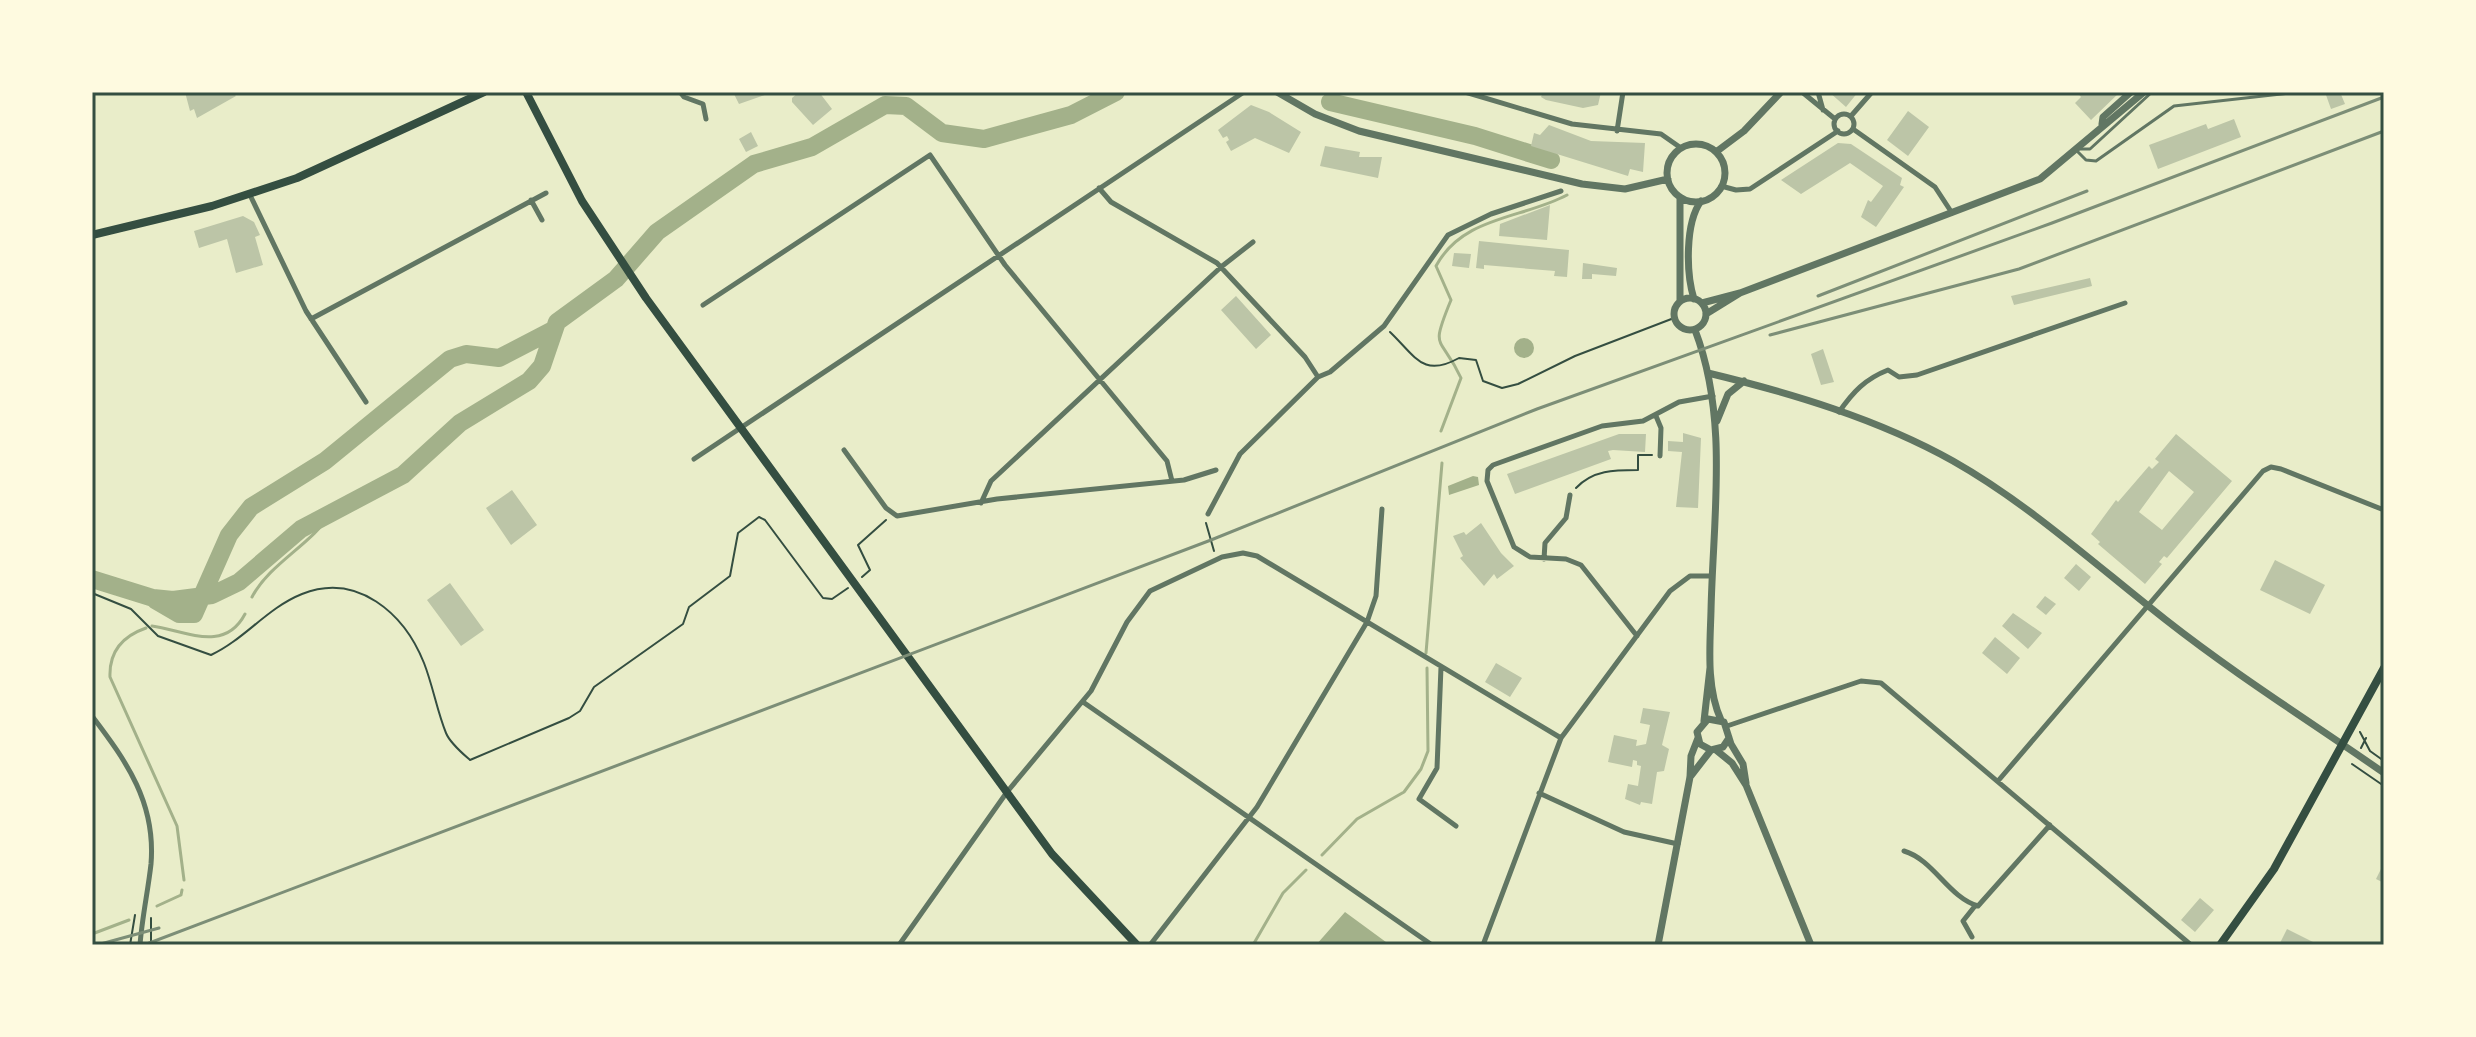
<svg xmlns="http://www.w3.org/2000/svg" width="2476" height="1037" font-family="'IBM Plex Sans',sans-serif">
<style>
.water{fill:#a3b18a}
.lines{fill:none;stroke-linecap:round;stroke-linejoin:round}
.stream{stroke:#a3b18a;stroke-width:3}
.river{stroke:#a3b18a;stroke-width:18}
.building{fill:#bcc5a7;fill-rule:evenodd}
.path{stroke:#344e41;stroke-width:2}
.service{stroke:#617663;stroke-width:3}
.minor{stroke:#617663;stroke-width:5}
.tertiary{stroke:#617663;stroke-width:7}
.secondary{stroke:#344e41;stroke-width:8}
.primary{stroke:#344e41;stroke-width:8}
.rail{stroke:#7c8e77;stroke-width:3}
.neatline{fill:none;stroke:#344e41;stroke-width:3}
</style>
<rect width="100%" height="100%" fill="#e9edc9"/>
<path class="water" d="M1514 348a10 10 0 1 1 20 0a10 10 0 1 1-20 0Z
M1473,476L1478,477L1479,485L1449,495L1448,486Z
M1345,912L1390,945H1316Z"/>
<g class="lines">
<path class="stream" d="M1441,431L1461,378C1441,334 1429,353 1451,300L1436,266C1463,216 1522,219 1567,195
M252,597C270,563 311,545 332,512
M152,626C184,630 224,654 245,614
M146,628C123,636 109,652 110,677L177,826L184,880
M1426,653L1442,463
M1322,855L1357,819L1404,792L1421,769L1428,751L1427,668
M157,906L181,895L182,890
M92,934L129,920
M1253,945L1283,893L1306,870"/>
<path class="river" d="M1330,102L1475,136L1551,160
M92,579L153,598L173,600L212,595L239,582L301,529L403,475L460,423L529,381L542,366L557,322L616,279L657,232L754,164L812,147L885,105L906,106L942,133L984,139L1071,115L1116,92
M155,600L179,614H194L229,535L251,507L325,461L450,359L466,354L499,358L553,330"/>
</g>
<path class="building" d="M185,92H232L236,96L197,118L194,109L190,111Z
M733,92H773L739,104Z
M799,92H819L832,109L813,125L792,102V98Z
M1543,92H1601L1598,105L1583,108L1546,100L1541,97Z
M1829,92H1858L1846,107Z
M2077,92H2120L2091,120L2075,103L2081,97Z
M2334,92H2340L2345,104L2331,109L2326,95Z
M1251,105L1269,112L1301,132L1289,153L1255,138L1231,151L1226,142L1229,140L1227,136L1223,138L1218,130Z
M1908,111L1929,127L1908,156L1887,140Z
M2234,119L2241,137L2158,169L2149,145L2206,124L2208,129Z
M1549,125L1591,141L1645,143L1643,172L1630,169L1628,176L1531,146L1534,133L1540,135Z
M751,132L758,146L746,152L739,139Z
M1838,143L1851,144L1902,178L1900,185L1904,187L1876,227L1861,217L1868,200L1871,202L1883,186L1850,163L1801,194L1781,180Z
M1325,146L1360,152L1359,157H1382L1378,178L1320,166Z
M1550,205L1547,240L1499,236L1500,224Z
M243,216L254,222L260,235L255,237L263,265L236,273L227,239L199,248L194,231Z
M1479,241L1569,250L1567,277L1554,276L1555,271L1484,265V269L1476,268Z
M1454,253L1471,254L1469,268L1452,266Z
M1583,263L1617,268L1616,276L1592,274V279H1582Z
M2090,278L2092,286L2014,305L2011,296Z
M1236,296L1271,335L1256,349L1221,310Z
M1823,349L1834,382L1821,385L1811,354Z
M1683,433L1701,438L1698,508L1676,507L1682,452L1668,451V441L1683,442Z
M1619,434H1646L1645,452L1613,450L1608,451L1611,459L1515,494L1507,474Z
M2176,434L2232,481L2167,558L2164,556L2159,562L2162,564L2145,584L2098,544L2100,542L2091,534L2116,500L2118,502L2149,466L2152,469L2159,462L2155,459ZM2169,471L2194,492L2162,530L2139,512Z
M512,490L537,525L511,545L486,508Z
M1481,523L1501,553L1514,566L1497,579L1494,574L1484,586L1460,558L1463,556L1453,536L1464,532L1466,535Z
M2275,560L2325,585L2310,614L2260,590Z
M2076,564L2091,577L2079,591L2064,578Z
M450,583L484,630L461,646L427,600Z
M2045,596L2056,604L2046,615L2036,607Z
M2013,613L2042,633L2028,649L2002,626Z
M1995,637L2020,658L2007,674L1982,653Z
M1496,663L1522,678L1510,697L1485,682Z
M1643,708L1670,712L1662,745L1669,749L1664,771L1657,772L1652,804L1641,802L1640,805L1625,799L1628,784L1638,786L1641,766L1637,765V761L1633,760L1632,767L1608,762L1614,735L1637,740L1636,746L1646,744L1650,725L1640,723Z
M2384,863V883L2376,879Z
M2200,898L2214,910L2195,932L2181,920Z
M2287,929L2319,945H2279Z"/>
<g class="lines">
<path class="path" d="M1390,332C1416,357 1423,378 1459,358L1476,360L1483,381L1502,388L1518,384L1575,356L1674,318
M1576,488C1593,470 1614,470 1638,470V455H1652
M1206,523L1214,551
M862,577L870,570L858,545L886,520
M92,593L131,609L158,636L211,655C245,639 267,608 302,594C357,572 404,613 424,663C433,686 437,711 446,733C450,743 462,753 470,760L569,718L580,711L594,687L683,624L689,607L730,576L738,533L759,517L765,520L823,598L832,599L848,588
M2360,732L2370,751L2384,761
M2361,748L2366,738
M2352,764L2384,786
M130,945L135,915
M151,945V918"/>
<path class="service" d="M2075,149L2086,160L2096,161L2174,106L2300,92
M2079,149H2090L2152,92"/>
<path class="minor" d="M680,92L684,97L703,104L706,119
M1465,92L1572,124L1661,134L1681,148
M1802,92L1835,119
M1818,92L1823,110
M1834 124a10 10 0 1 1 20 0a10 10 0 1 1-20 0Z
M1851,116L1872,92
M1853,129L1935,187L1952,213
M1617,131L1623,92
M1721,186L1736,190L1750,189L1838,131
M1099,188L1111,202L1217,263L1305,357L1318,377
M250,195L306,311L366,402
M531,200L542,220
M703,305L930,155L1005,265L1167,461L1172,481
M311,319L546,193
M1318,377L1330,372L1384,326L1448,235L1491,214L1561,191
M1839,412C1853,392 1865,379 1888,370L1899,377L1917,375L2125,303
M1656,416L1661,428L1660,456
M844,450L886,508L897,516L997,499L1184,480L1216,470
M694,459L1244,92
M981,503L991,481L1221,267L1253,242
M1208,514L1240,454L1318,377
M1544,559L1545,543L1566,518L1570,495
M1637,636L1581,565L1566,559L1530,557L1514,547L1487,481L1488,470L1493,465L1602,426L1643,421L1679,402L1713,396
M1441,667L1437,768L1419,799L1456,826
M1083,702L1432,945
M92,716C127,762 156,803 151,864C148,891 142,918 140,945
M1727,726L1861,681L1881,683L2191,945
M1998,781L2263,471L2271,467L2281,469L2384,510
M1539,793L1624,832L1678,844
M1904,851C1934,860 1948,897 1978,906L2050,825
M1972,937L1963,921L1975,906
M899,945L1007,792L1091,691L1127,622L1150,591L1222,557L1243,553L1257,556L1561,738
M1150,945L1257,807L1367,622L1376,596L1382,509
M1483,945L1561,738L1670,591L1690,576H1712"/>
<path class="tertiary" d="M1277,92L1315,114L1359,131L1582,184L1625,189L1668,179
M2102,124L2103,117L2131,92
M1667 173a29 29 0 1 1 58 0a29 29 0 1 1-58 0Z
M1716,152L1744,131L1781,92
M1674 314a16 16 0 1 1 32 0a16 16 0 1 1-32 0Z
M1694,299C1686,273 1685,223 1701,201
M1680,301V197
M1702,303L1740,293L2040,179L2144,92
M1706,314L1740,293
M1695,330C1729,419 1713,517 1711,611C1710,646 1706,687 1721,720
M1708,373C1791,393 1878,419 1953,461C2029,504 2097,566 2166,620C2236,675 2311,722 2384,773
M1717,421L1728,394L1744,381
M1704,721L1710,668
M1729,738L1723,747L1711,750L1700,744L1697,732L1708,719L1724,722L1731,744L1743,764L1746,783
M1716,750L1732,763L1746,785L1811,945
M1690,777L1711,750
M1658,945L1690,777L1691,756L1698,738"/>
<path class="secondary" d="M526,92L582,201L646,298L1052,854L1137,945
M2220,945L2274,869L2384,668"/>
<path class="primary" d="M92,235L212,206L297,178L484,92"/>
<path class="rail" d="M1818,296L2087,191
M1770,335L2019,269L2384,131
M97,945L159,928
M144,945L1211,540L1537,409L2052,223L2384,97"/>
</g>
<rect width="2476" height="1037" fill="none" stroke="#fefae0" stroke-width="188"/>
<rect x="94" y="94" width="2288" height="849" class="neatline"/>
</svg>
